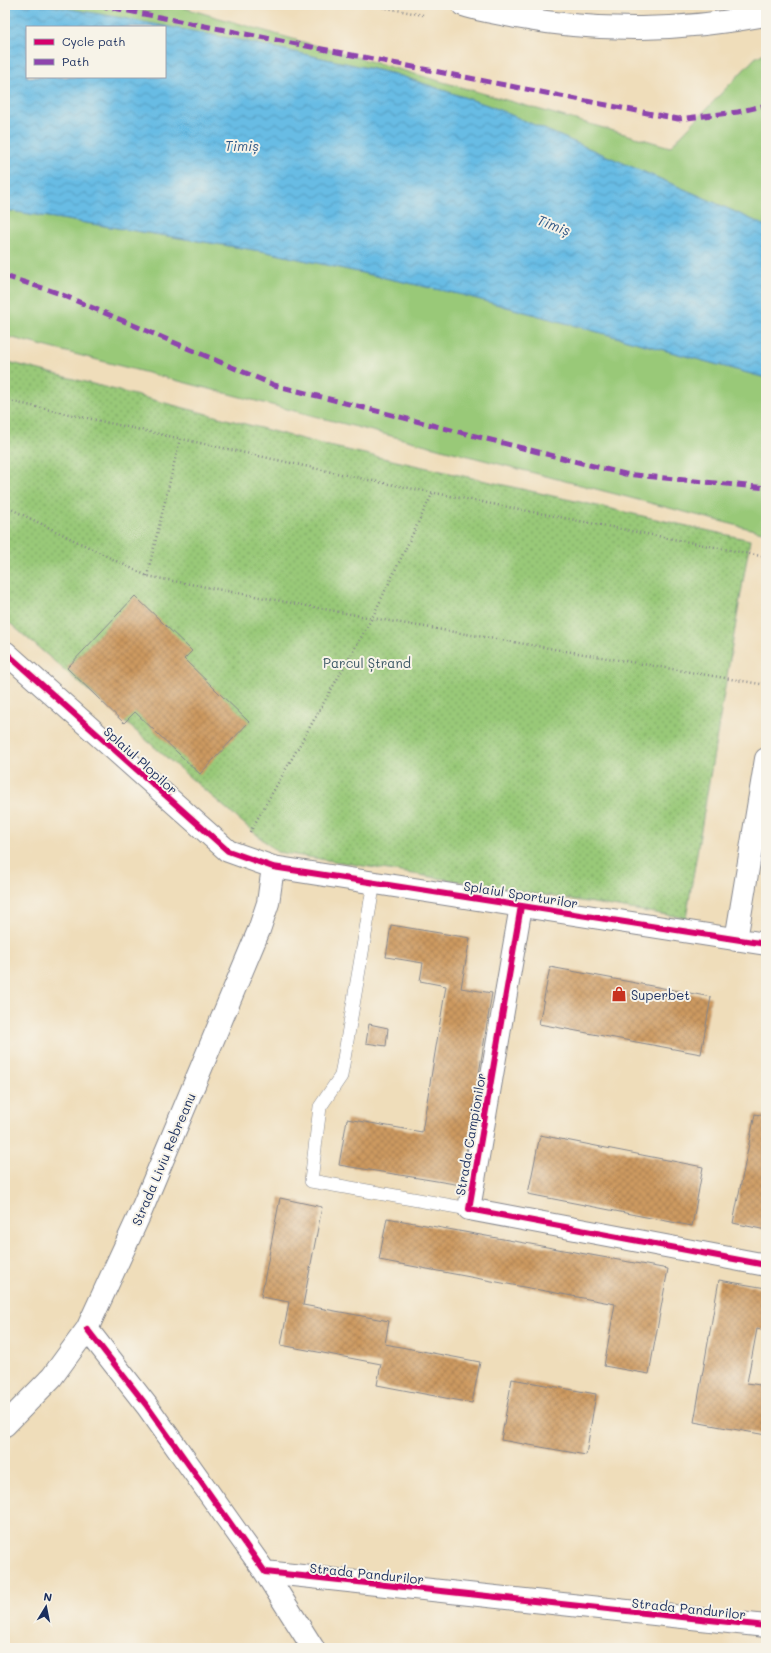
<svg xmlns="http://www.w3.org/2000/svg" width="771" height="1653" font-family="Mali,sans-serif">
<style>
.green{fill:#99c978;stroke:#5a7c6b}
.park{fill:url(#park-dots);stroke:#5a7c6b}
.water{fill:url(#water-waves);stroke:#4276a1;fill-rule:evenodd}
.building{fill:url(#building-cross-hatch)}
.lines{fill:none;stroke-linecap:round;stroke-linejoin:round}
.lane-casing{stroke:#85868c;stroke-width:14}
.street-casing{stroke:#85868c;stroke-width:24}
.path{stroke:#85868c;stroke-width:2.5;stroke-dasharray:1 3;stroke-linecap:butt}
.lane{stroke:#fff;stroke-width:13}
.street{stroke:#fff;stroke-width:22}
.quiet{stroke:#8e44ad;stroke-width:5;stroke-dasharray:10 5;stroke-linecap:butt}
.cycleway-casing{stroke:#f7f3e8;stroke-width:8}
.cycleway{stroke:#d6006c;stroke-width:6}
.labels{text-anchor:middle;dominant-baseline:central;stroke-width:4;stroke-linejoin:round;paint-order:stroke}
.park-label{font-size:13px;fill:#3a5664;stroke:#f7f3e8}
.street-label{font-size:13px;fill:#1b2f5e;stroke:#f7f3e8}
.poi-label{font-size:13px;fill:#1b2f5e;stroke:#f7f3e8;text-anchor:start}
.water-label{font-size:14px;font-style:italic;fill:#325986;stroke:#f7f3e8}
</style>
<defs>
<pattern id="park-dots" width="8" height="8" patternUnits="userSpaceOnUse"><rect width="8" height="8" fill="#99c978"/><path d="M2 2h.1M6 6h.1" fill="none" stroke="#7ca466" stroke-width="1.8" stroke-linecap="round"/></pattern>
<pattern id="water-waves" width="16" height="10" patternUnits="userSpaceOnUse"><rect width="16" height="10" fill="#68bce4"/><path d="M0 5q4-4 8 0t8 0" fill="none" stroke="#5599bc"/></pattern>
<pattern id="building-cross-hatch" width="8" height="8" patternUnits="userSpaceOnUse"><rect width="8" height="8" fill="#cd9a60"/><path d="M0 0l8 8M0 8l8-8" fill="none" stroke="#a67e52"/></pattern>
</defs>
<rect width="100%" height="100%" fill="#f7f3e8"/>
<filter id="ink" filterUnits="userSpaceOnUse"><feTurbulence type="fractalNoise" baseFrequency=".025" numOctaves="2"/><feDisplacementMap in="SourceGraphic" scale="8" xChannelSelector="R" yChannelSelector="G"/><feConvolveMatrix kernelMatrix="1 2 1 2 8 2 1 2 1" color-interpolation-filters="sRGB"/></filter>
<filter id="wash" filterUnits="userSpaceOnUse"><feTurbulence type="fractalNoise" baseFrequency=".012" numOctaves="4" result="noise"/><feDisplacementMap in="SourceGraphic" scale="16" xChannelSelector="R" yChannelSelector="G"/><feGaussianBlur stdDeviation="0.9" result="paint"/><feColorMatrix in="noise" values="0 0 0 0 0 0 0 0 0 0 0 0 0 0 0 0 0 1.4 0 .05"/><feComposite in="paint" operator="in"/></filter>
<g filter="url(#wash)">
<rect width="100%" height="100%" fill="#efddba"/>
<path class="green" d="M46,5H174L670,147L755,58L766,52V226L700,196L490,106L395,74L239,40Z
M5,210L267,252L463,295L766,378V533L5,336Z"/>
<path class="park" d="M5,361L329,446L750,540L686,918L277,852L5,619Z"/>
<path class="water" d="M5,5H46L117,17L239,40L395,74L490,106L700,196L766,226V378L463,295L267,252L5,210ZM27,27H165V77H27Z"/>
<g id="blocks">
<path class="building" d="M135,596L192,651L184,659L249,722L200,774L135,712L124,723L67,668Z
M391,925L470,938L461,988L492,993L461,1185L339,1165L347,1119L422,1132L446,986L420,981L423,963L386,957Z
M550,967L711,997L701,1054L539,1024Z
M369,1024L388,1028L386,1046L366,1043Z
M755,1114L766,1116V1230L733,1223Z
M540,1135L703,1167L692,1226L528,1194Z
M280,1198L322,1207L303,1305L389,1321L385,1344L480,1362L472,1403L377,1385L381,1364L281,1345L289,1302L261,1297Z
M387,1218L668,1269L649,1374L604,1366L615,1304L379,1260Z
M719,1280L766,1288V1331L757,1329L747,1383L766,1386V1435L694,1422Z
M512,1379L596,1394L586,1455L501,1440Z"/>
</g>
</g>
<g filter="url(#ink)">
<use href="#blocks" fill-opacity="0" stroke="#85868c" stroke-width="1"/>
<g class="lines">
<g class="lane-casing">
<path id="lane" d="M374,882L341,1076L320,1107L311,1181L469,1209"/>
</g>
<g class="street-casing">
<path id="street" d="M463,5C480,11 498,13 516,17C601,33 681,31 766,15
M5,652L228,851L273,867L766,944
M521,906L469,1209L766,1265
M736,940L766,759
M87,1329L147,1406L265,1572L766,1626
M5,1425L52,1377L87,1329L139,1216L259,930L268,903L273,867
M265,1572L313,1648"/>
</g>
<path class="path" d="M371,5L423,15
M5,400L368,480L766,557
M5,506L147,576L372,618L766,685
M147,576L180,439
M250,832L372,618L433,492"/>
<use href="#lane" class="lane"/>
<use href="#street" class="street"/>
<path class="quiet" d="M98,5L678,119L738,112L766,105
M5,276L58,293L274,385L625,474L766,488"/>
<g class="cycleway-casing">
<path id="cycleway" d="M5,652L228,851L273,867L766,944
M521,906L469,1209L766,1265
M87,1329L147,1406L265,1572L766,1626"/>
</g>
<use href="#cycleway" class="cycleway"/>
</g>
</g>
<defs>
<g id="shop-bare" transform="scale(1.2)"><path d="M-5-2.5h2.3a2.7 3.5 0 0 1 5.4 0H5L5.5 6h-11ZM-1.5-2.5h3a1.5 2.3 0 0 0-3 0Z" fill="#c8321e" stroke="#f7f3e8" stroke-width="2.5" paint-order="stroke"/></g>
</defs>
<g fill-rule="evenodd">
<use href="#shop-bare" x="619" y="994"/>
</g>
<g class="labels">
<g class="park-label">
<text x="367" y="662">Parcul Ștrand</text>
</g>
<g class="street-label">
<text transform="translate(141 760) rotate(42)">Splaiul Plopilor</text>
<text transform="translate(521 894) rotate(9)">Splaiul Sporturilor</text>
<text transform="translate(470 1134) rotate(-80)">Strada Campionilor</text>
<text transform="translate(163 1159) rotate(-67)">Strada Liviu Rebreanu</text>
<text transform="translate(367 1573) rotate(6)">Strada Pandurilor</text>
<text transform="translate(689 1608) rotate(6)">Strada Pandurilor</text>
</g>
<g class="poi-label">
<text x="631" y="994">Superbet</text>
</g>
<g class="water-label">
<text x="242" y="145">Timiș</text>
<text transform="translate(554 225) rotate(21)">Timiș</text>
</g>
</g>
<rect width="771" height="1653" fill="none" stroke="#f7f3e8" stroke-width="20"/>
<rect x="26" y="26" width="140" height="52" fill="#f7f3e8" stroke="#9fa5b1"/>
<rect x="34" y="39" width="20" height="6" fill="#d6006c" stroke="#9fa5b1"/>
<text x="62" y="46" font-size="12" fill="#1b2f5e">Cycle path</text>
<rect x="34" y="59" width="20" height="6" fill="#8e44ad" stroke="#9fa5b1"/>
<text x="62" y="66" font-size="12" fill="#1b2f5e">Path</text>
<g transform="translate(46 1607) rotate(10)" stroke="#f7f3e8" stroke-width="3" paint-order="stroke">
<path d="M0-3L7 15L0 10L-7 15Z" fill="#1b2f5e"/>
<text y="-6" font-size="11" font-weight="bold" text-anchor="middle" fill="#1b2f5e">N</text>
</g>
</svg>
